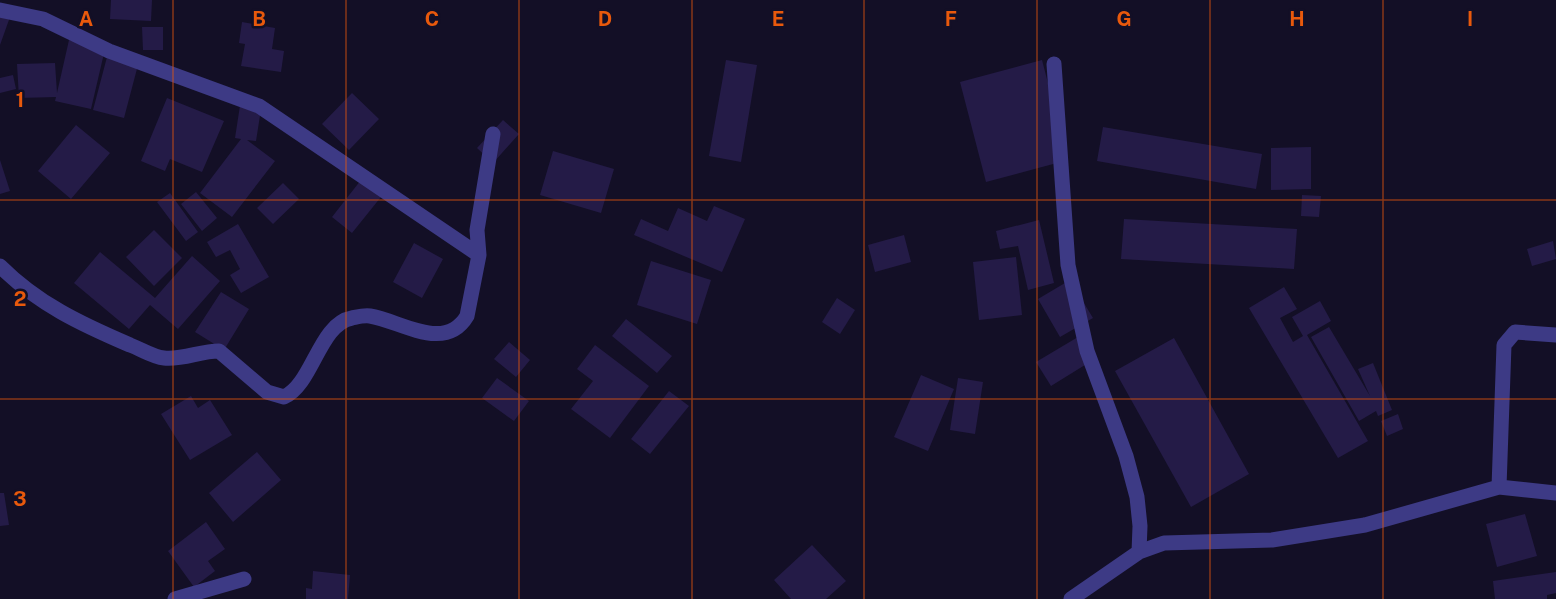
<svg xmlns="http://www.w3.org/2000/svg" width="1556" height="599" font-family="'Public Sans',sans-serif">
<style>
.building{fill:#241b47}
.lines{fill:none;stroke-linecap:round;stroke-linejoin:round}
.minor{stroke:#3d3a85;stroke-width:15}
.grid{fill:none;stroke:#e8590c;stroke-width:1.5;stroke-opacity:0.55}
.grid-label{font-size:20px;text-anchor:middle;font-weight:bold;fill:#e8590c;stroke:#130f26;stroke-width:5;stroke-linejoin:round;paint-order:stroke}
</style>
<rect width="100%" height="100%" fill="#130f26"/>
<path class="building" d="M111,0H152L151,21L110,19Z
M0,13L10,17L0,45Z
M242,22L275,28L272,49L284,51L281,72L241,66L245,44L239,43Z
M142,27H163V50H143Z
M69,40L105,49L91,109L55,101L56,97L19,98L17,64L55,63L57,93Z
M107,57L138,65L124,118L93,110Z
M726,60L757,65L741,162L709,156Z
M1042,60L1068,160L986,182L960,82Z
M13,75L16,89L0,93V78Z
M352,93L379,119L349,150L322,124Z
M167,98L224,121L202,172L170,159L165,171L141,161Z
M241,99L262,103L256,141L247,140L275,161L232,217L200,193L241,139L235,138Z
M503,120L519,134L493,163L477,148Z
M76,125L110,153L71,199L38,171Z
M1103,127L1262,154L1256,189L1097,161Z
M1311,147V189L1271,190V148Z
M553,151L614,169L601,213L540,195Z
M0,160L10,191L0,194Z
M368,171L389,187L352,233L332,217Z
M283,183L299,199L273,224L257,208Z
M196,192L217,218L202,231L181,204Z
M170,193L198,232L186,241L157,202Z
M1302,195L1321,196L1319,217L1301,216Z
M714,206L745,219L722,272L634,235L641,219L668,231L678,208L707,221Z
M1124,219L1297,229L1294,269L1121,259Z
M1039,220L1054,283L1028,290L1018,246L1000,249L996,231Z
M238,224L269,277L241,293L230,275L240,269L230,250L216,257L207,242Z
M154,230L182,258L154,286L126,257Z
M904,235L911,262L875,272L868,245Z
M1553,241L1556,259L1532,266L1527,249Z
M414,243L443,259L422,298L393,282Z
M100,252L155,298L192,256L220,281L178,329L150,305L129,329L74,283Z
M1016,257L1022,315L979,320L973,262Z
M651,261L711,280L697,324L637,305Z
M1070,280L1093,318L1060,337L1038,299Z
M1284,287L1297,309L1280,318L1293,342L1303,336L1292,317L1320,301L1331,321L1307,335L1368,441L1338,458L1249,308Z
M221,292L249,309L224,350L195,332Z
M837,298L855,310L840,334L822,322Z
M626,319L672,356L657,373L612,336Z
M1329,327L1370,396L1358,369L1373,363L1392,410L1378,416L1376,411L1359,421L1311,337Z
M1078,337L1093,360L1051,386L1036,362Z
M1174,338L1249,474L1191,507L1115,371Z
M509,342L530,360L516,377L494,359Z
M595,345L649,386L610,438L571,409L593,381L577,369Z
M921,375L954,389L928,451L894,437Z
M497,378L529,401L514,421L482,398Z
M958,378L983,382L975,434L950,430Z
M669,391L689,406L650,454L631,439Z
M191,396L198,408L210,400L232,435L190,460L161,414Z
M1398,414L1403,429L1387,436L1381,421Z
M257,452L281,480L233,522L209,493Z
M0,493H4L9,525L0,526Z
M1525,514L1537,556L1497,567L1486,524Z
M206,522L225,549L208,561L215,571L194,587L168,551Z
M812,545L846,581L826,599H791L774,580Z
M313,571L350,575L348,599H306V588L312,589Z
M1556,572V593L1547,595V599H1495L1493,581Z"/>
<g class="lines">
<path class="minor" d="M0,10L43,19L109,51L259,106L479,255
M1054,64L1068,265L1087,351L1126,456L1137,497L1140,526L1139,552
M0,266C38,304 81,324 130,345C141,349 153,357 164,358C183,360 200,351 219,351L267,392L284,397C313,384 319,324 352,318C357,317 364,315 370,316C401,321 445,353 467,316L479,255L477,230L493,134
M1499,487L1504,345L1515,332L1556,335
M175,599L244,579
M1071,599L1139,552L1164,543L1272,540L1365,525L1499,487L1556,493"/>
</g>
<path class="grid" d="M173,0V599M346,0V599M519,0V599M692,0V599M864,0V599M1037,0V599M1210,0V599M1383,0V599M0,200H1556M0,399H1556"/>
<g class="grid-label">
<text x="86" y="26">A</text>
<text x="259" y="26">B</text>
<text x="432" y="26">C</text>
<text x="605" y="26">D</text>
<text x="778" y="26">E</text>
<text x="951" y="26">F</text>
<text x="1124" y="26">G</text>
<text x="1297" y="26">H</text>
<text x="1470" y="26">I</text>
<text x="20" y="107">1</text>
<text x="20" y="306">2</text>
<text x="20" y="506">3</text>
</g>
</svg>
